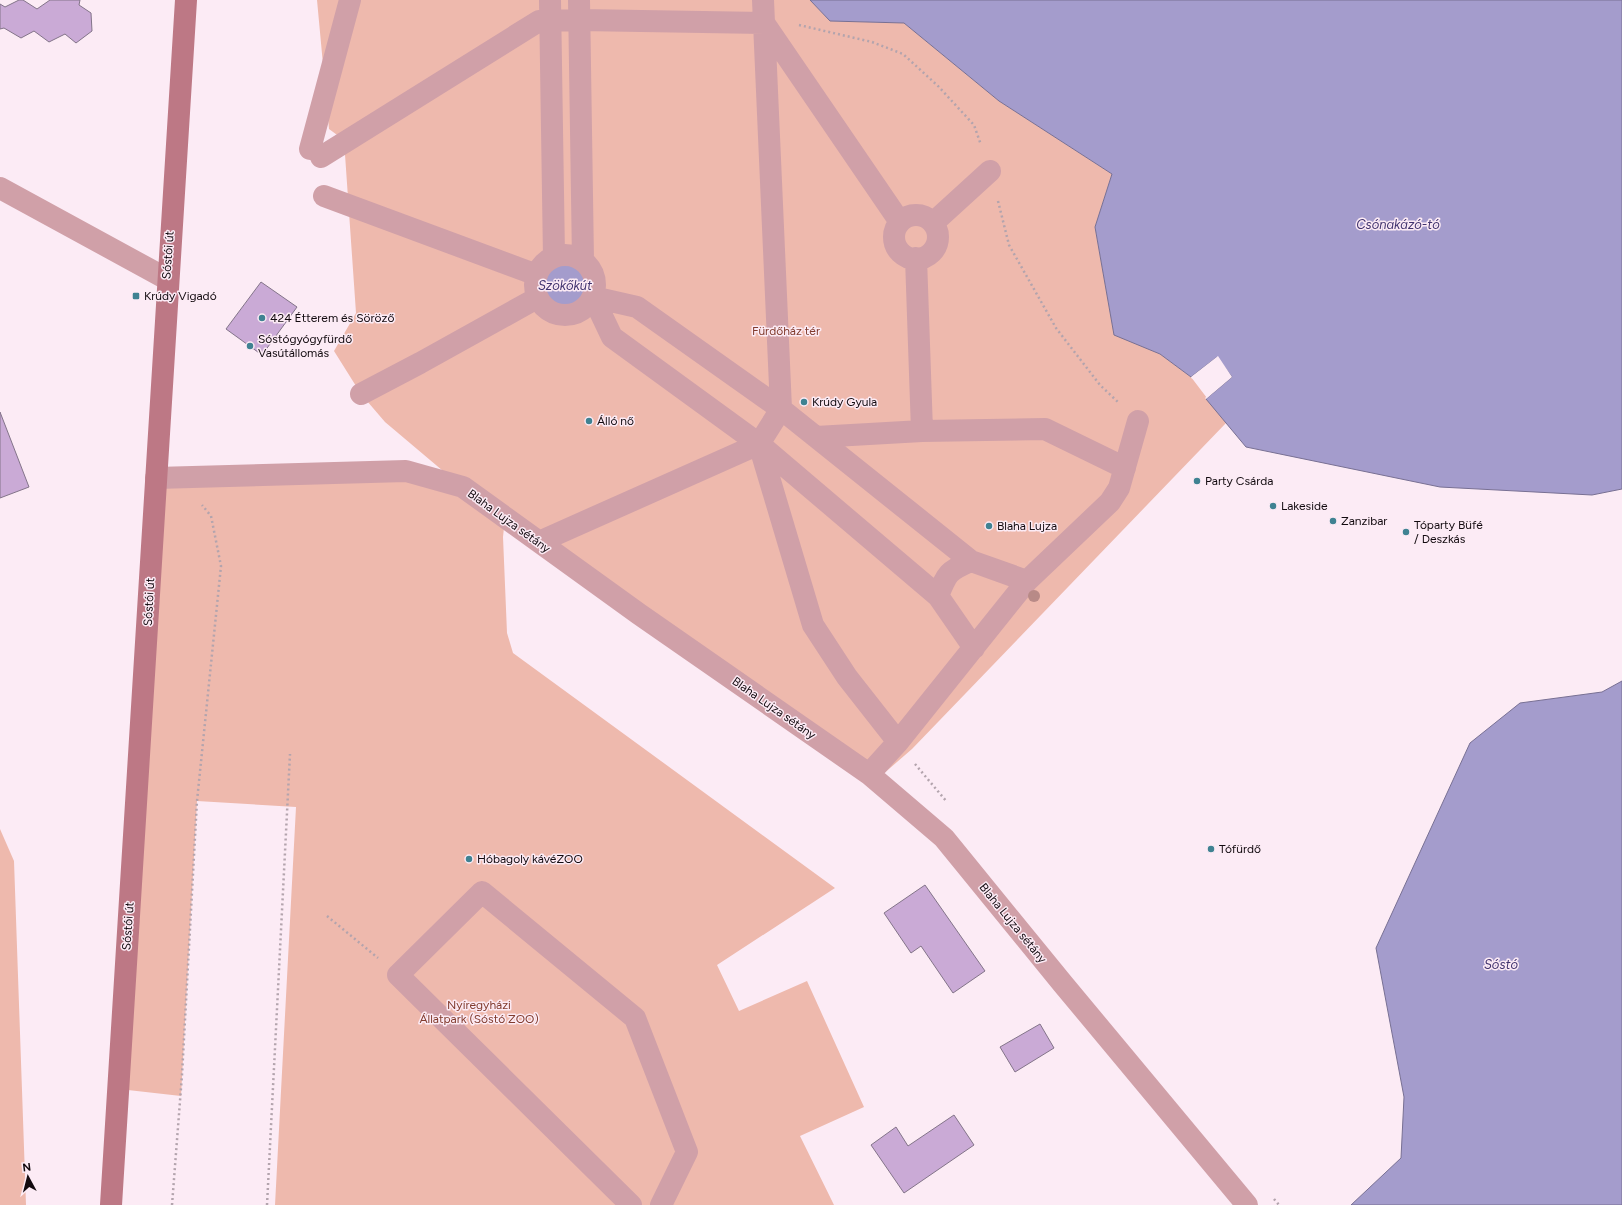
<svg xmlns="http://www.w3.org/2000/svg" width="1622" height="1205" font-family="Figtree,sans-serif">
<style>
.green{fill:#eeb9ad}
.water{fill:#a49ccc;stroke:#787093}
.pier{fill:#fcebf5}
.building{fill:#caaad6;stroke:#837489}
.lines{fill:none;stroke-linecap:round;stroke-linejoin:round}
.path{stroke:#b3a4ad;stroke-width:2.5;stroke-dasharray:2 3;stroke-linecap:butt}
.street{stroke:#d0a0a8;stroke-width:22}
.secondary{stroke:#bd7885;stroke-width:22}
.tree{fill:#b88a87}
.poi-dot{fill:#3f8292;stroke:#fcebf5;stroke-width:1.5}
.labels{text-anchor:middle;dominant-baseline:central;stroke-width:3;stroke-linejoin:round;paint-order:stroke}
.street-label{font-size:12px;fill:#120a0f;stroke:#fcebf5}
.poi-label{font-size:12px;fill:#120a0f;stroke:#fcebf5;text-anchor:start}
.park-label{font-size:12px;fill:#813b2d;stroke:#fcebf5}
.water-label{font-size:13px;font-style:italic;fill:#41336f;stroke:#fcebf5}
</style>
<rect width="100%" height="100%" fill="#fcebf5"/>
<path class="green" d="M317,0H810L830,21L904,23L999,101L1112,174L1095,227L1114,334L1160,354L1191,377L1226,423L912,749L882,775L505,518L503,537L507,633L513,653L835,888L717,965L739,1011L807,981L864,1107L800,1136L834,1205H275L296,807L197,801L181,1096L119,1089L156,478L406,471L462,487L385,422L361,394L334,351L356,313L344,140L329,129Z
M0,829L14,861L26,1205H0Z"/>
<path class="water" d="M810,0H1622V489L1592,495L1440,487L1246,447L1206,399L1232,377L1217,357L1191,377L1160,354L1114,335L1095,227L1112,174L999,101L904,23L830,21Z
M543 285a22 22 0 1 1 44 0a22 22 0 1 1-44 0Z
M1622,681V1205H1351L1401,1158L1404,1097L1376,948L1470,743L1520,703L1602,692Z"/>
<path class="pier" d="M1218,356L1232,377L1206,399L1205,398L1230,377L1217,359L1192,379L1191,377Z"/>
<path class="building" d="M19,0H23L37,9L50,0H80L79,5L91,13L92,31L76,43L65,34L49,42L34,31L21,38L4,28L0,29V4L5,7Z
M261,282L297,307L262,355L226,329Z
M0,412L29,487L0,498Z
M925,885L985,971L953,993L921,946L911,953L884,913Z
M1040,1024L1054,1048L1015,1072L1000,1047Z
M954,1115L974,1145L904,1193L871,1145L896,1127L908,1146Z"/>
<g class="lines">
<path class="path" d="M799,25L872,42L903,54L938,86L974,125L981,145
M998,201L1009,245L1056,328L1100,385L1119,403
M915,764L947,802
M327,916L378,958
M1274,1199L1279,1205
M172,1205L182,1075L197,801L221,566L211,516L202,505
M267,1205L290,754"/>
<path class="street" d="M550,0L554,257
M579,0L583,261
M763,0L781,409L759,444L813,625L847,677L898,742
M310,149L350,0
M321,157L539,21L580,20L764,23L900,222
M0,188L167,279
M324,196L537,275
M894 237a22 22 0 1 1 44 0a22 22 0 1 1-44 0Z
M933,223L990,171
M535 285a30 30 0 1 1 60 0a30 30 0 1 1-60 0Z
M916,258L922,431
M593,297L637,307L781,409L971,561L1027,581
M593,297L612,337L759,444L938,596L974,648
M361,394L420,363L537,298
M816,437L922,431L1045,429L1125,468
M156,478L406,471L463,487L639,614L869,774L944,838L1063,984L1247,1205
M539,542L759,444
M938,596C947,573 948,571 971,561
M869,774L898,742L1027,581L1110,502L1119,488L1138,421
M631,1205L398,975L482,892L635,1018L687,1152L661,1205"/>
<path class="secondary" d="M111,1205C137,803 158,401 186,0"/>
</g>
<circle class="tree" cx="1034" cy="596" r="6"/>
<g class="poi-dot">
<rect x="132" y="292" width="8" height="8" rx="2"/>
<circle cx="262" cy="318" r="4"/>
<circle cx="250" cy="346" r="4"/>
<circle cx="804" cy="402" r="4"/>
<circle cx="589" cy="421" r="4"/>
<circle cx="1197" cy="481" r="4"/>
<circle cx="1273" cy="506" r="4"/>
<circle cx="1333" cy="521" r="4"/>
<circle cx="989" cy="526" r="4"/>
<circle cx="1406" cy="532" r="4"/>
<circle cx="1211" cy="849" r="4"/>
<circle cx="469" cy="859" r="4"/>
</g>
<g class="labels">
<g class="street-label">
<text transform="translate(168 255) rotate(-86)">Sóstói út</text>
<text transform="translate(509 521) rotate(36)">Blaha Lujza sétány</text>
<text transform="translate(149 602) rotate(-87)">Sóstói út</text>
<text transform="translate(774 708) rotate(35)">Blaha Lujza sétány</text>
<text transform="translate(1013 923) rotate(51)">Blaha Lujza sétány</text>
<text transform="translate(128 926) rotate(-86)">Sóstói út</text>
</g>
<g class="poi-label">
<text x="144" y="296">Krúdy Vigadó</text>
<text x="270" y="318">424 Étterem és Söröző</text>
<text x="258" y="339">Sóstógyógyfürdő<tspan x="258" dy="14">Vasútállomás</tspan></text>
<text x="812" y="402">Krúdy Gyula</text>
<text x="597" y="421">Álló nő</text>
<text x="1205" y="481">Party Csárda</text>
<text x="1281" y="506">Lakeside</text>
<text x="1341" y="521">Zanzibar</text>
<text x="1414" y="525">Tóparty Büfé<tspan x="1414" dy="14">/ Deszkás</tspan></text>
<text x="997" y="526">Blaha Lujza</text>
<text x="1219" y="849">Tófürdő</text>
<text x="477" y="859">Hóbagoly kávéZOO</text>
</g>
<g class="park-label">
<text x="786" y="331">Fürdőház tér</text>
<text x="479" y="1005">Nyíregyházi<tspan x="479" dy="14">Állatpark (Sóstó ZOO)</tspan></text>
</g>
<g class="water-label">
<text x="1398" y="224">Csónakázó-tó</text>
<text x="565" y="285">Szökőkút</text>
<text x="1501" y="964">Sóstó</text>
</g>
</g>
<g transform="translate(28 1177) rotate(353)" stroke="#fcebf5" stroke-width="3" paint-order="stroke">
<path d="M0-3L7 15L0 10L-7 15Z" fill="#120a0f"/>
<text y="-6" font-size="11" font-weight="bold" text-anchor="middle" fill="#120a0f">N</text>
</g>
</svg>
